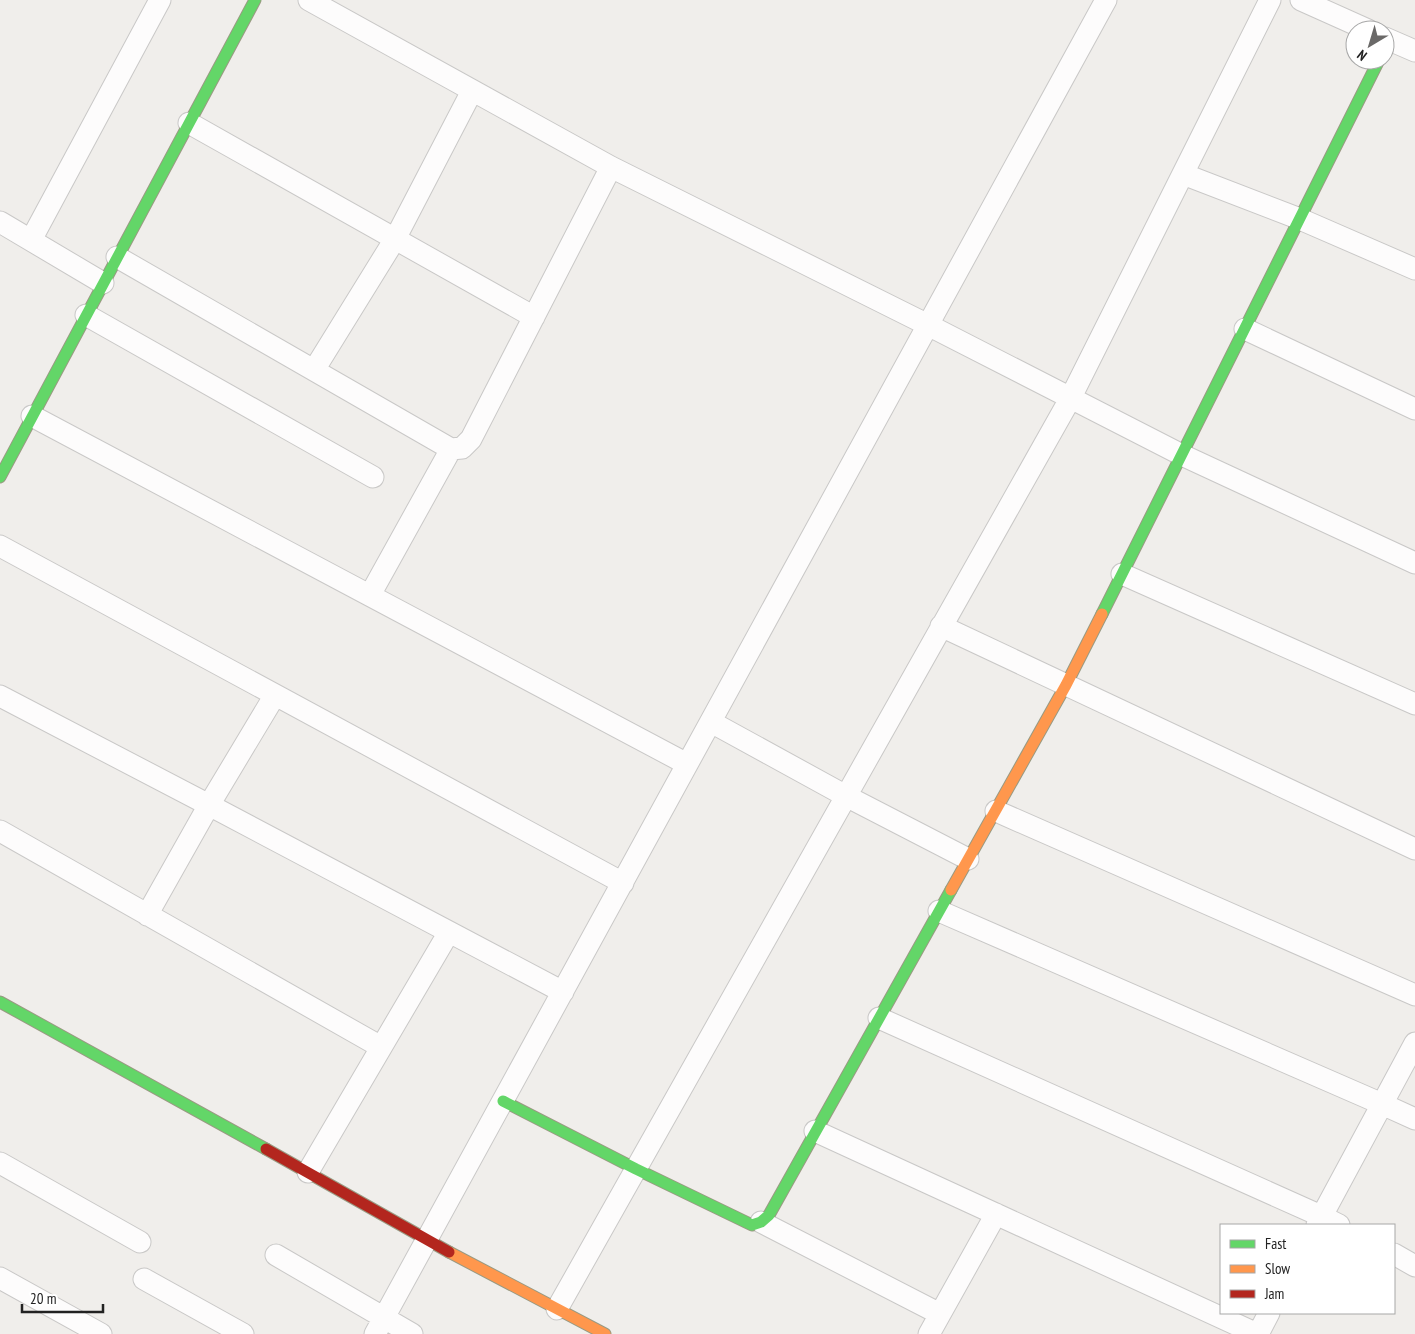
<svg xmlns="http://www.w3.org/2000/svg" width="1415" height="1334" font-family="'PT Sans Narrow',sans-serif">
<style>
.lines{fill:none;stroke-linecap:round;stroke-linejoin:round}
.street-casing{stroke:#c9c8c7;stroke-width:23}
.fast-casing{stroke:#999a82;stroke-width:13}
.slow-casing{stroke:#999a82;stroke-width:13}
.jam-casing{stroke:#999a82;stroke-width:13}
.street{stroke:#fdfcfc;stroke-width:21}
.fast{stroke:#63d668;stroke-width:11}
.slow{stroke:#ff974d;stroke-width:11}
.jam{stroke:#b3261e;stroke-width:11}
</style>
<rect width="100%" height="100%" fill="#f0eeeb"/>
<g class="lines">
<g class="street-casing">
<path id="street" d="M309,0L611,167L928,325L1182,455L1415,563
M1301,0L1368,30
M1385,38L1415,51
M189,123L534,317
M1183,174L1300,219L1415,269
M0,222L103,283
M31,240L160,0
M117,257L451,449L462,448L471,439L611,167
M86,315L373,477
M1245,329L1415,409
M314,370L395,239L472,91
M32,416L687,764
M0,546L623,883
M1122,574L1415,704
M370,595L451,449
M941,626L1415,849
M0,696L209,805L563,992
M711,722L846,796L968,859
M996,811L1415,995
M0,831L381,1047
M939,911L1382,1104L1415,1119
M147,915L209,805L275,695
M879,1018L1321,1216L1339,1225
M815,1131L1257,1334
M0,1163L140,1242
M308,1172L449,932
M761,1222L940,1314
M1317,1225L1415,1043
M1394,1254L1415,1266
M276,1255L412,1334
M0,1278L101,1334
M144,1279L243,1334
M557,1309L1070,399L1270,0
M375,1334L1106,0
M929,1334L996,1214
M1258,1334L1269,1313"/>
</g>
<g class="fast-casing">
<path id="fast" d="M0,477L255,0
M1102,614L1379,60
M0,1002L266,1149
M503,1101L636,1169L752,1225L761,1222L769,1215L951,890"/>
</g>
<g class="slow-casing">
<path id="slow" d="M951,890L1066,685L1102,614
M449,1252L605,1334"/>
</g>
<g class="jam-casing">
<path id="jam" d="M266,1149L449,1252"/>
</g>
<use href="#street" class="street"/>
<use href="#fast" class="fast"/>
<use href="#slow" class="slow"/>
<use href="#jam" class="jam"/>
</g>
<rect x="1220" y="1224" width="175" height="90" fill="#ffffff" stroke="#a7a7a7"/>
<rect x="1230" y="1240" width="25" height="8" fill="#63d668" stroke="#a7a7a7"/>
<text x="1265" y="1249" font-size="15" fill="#222222">Fast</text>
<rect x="1230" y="1265" width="25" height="8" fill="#ff974d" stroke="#a7a7a7"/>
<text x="1265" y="1274" font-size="15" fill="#222222">Slow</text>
<rect x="1230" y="1290" width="25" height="8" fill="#b3261e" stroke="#a7a7a7"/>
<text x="1265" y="1299" font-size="15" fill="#222222">Jam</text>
<g transform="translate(1370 45) rotate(218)"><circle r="24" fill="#ffffff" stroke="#a7a7a7"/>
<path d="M0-4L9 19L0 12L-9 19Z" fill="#6a6968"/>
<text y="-8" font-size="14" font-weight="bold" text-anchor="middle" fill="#222222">N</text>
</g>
<path d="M22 1304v8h81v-8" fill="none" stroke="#222222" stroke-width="2.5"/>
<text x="30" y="1304" font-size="15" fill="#222222" stroke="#ffffff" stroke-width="4" paint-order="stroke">20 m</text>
</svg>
